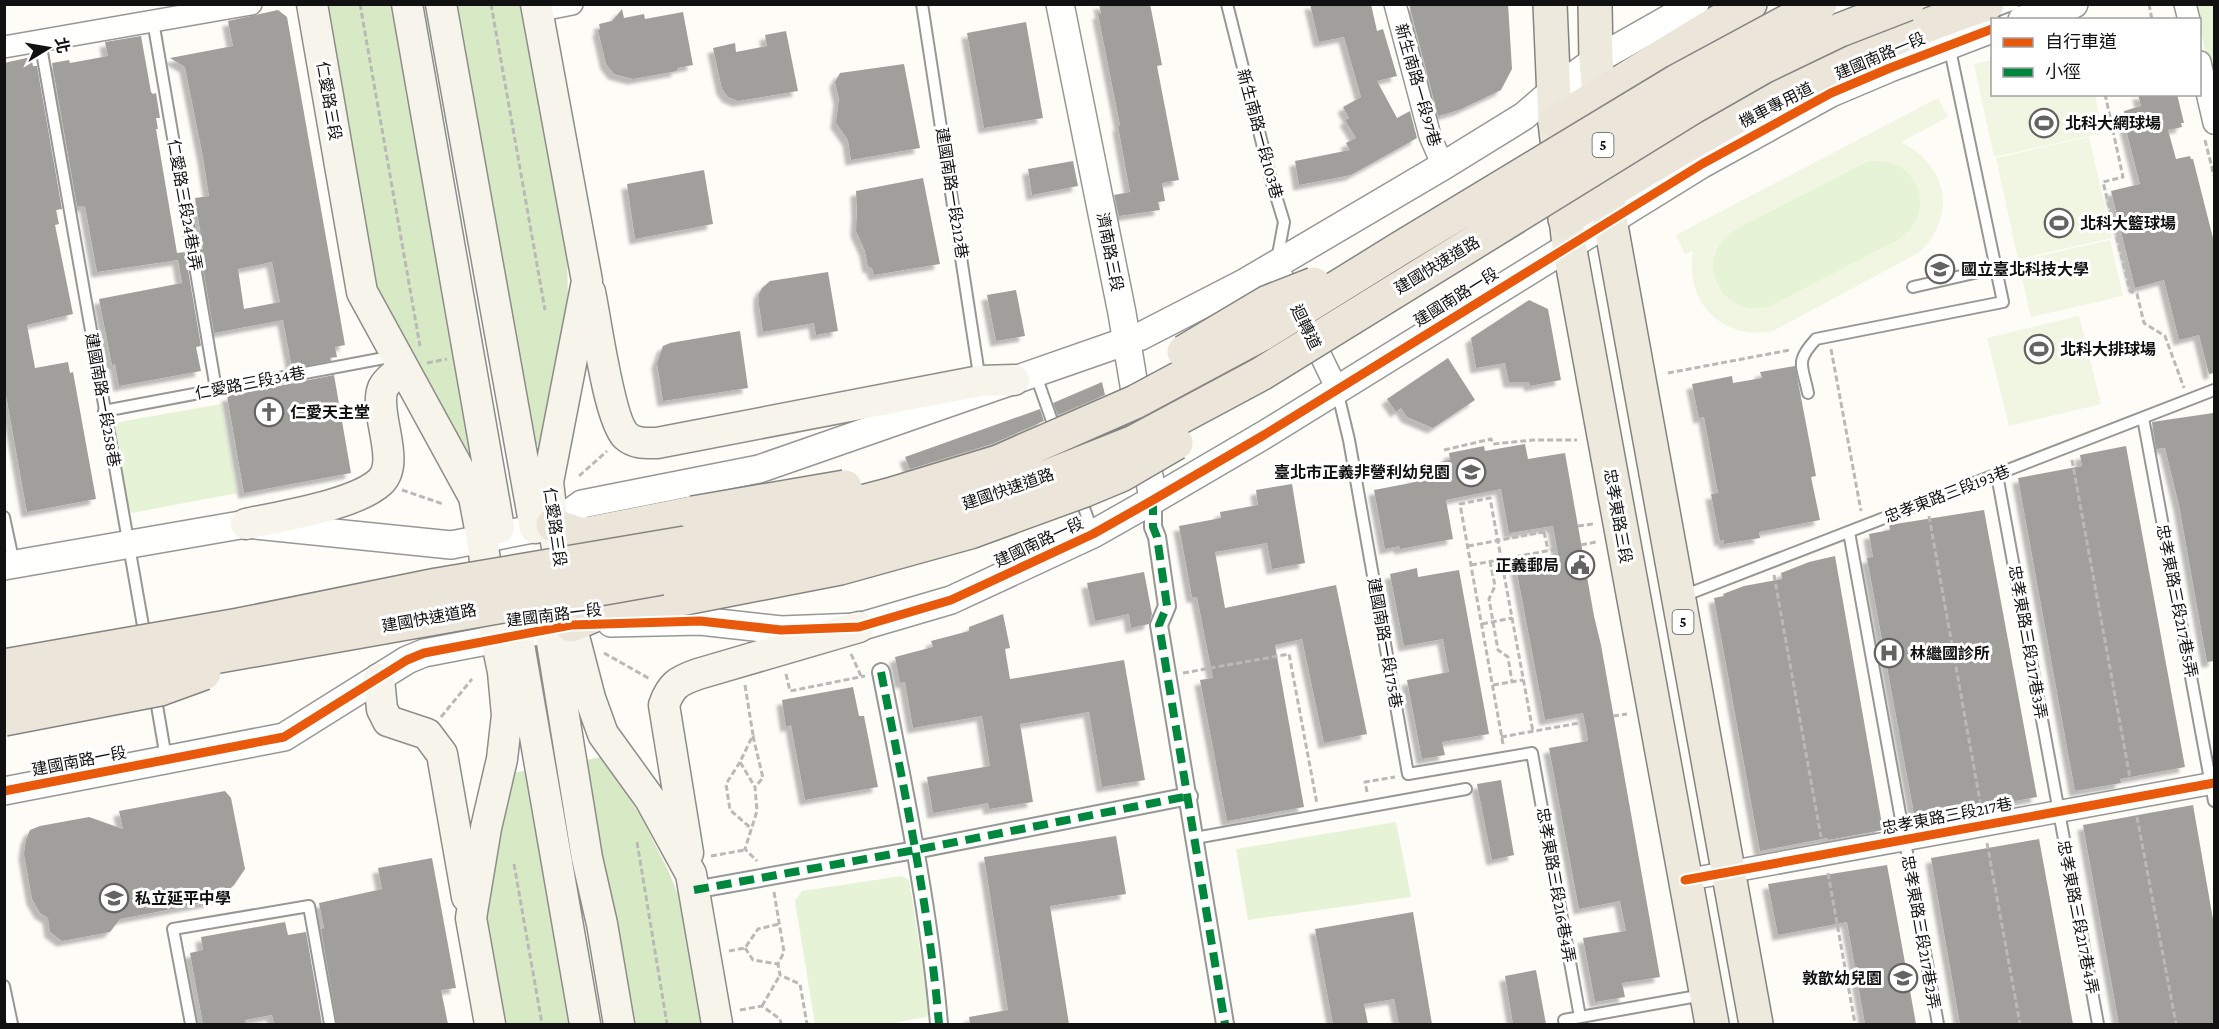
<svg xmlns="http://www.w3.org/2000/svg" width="2219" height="1029" font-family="'Crimson Pro','Noto Sans TC',serif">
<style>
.green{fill:#e7f3d7}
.forest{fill:#d8eac5}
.pitch{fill:#f0f6e1;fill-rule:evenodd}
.building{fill:#a19f9c;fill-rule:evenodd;filter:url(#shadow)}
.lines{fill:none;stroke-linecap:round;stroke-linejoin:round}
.service-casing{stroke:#979795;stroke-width:14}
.pedestrian-casing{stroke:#979795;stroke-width:20}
.minor-casing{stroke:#979795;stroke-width:24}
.tertiary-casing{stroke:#979795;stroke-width:30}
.secondary-casing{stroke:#8e8d8b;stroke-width:33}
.primary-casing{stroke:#858482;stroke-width:36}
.trunk-casing{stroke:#858482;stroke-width:36}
.path{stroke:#b9b9b8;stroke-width:3;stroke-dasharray:6 3;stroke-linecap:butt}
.service{stroke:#fffffe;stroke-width:10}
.pedestrian{stroke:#fffffe;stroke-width:16}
.minor{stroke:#fffffe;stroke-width:21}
.tertiary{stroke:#fffffe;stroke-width:27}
.secondary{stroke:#f6f4eb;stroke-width:30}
.primary{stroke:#ede9dc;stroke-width:33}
.trunk{stroke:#ece5da;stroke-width:33}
.trunk-bridge-casing{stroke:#858482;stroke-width:36;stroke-linecap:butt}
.trunk-bridge{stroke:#ece5da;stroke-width:33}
.quiet{stroke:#00873e;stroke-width:8;stroke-dasharray:15 8;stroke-linecap:butt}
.cycleway-casing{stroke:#fff;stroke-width:13}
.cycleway{stroke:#e8590c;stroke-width:9}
.labels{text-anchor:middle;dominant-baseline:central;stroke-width:6;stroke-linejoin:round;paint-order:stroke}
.shield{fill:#fff;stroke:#585858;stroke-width:1.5}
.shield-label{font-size:15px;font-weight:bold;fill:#111}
.street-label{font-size:16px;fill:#111;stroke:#fff}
.poi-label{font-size:16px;font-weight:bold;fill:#111;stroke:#fff;text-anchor:start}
</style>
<defs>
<filter id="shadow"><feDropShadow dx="-5.5" dy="5.5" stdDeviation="1.5" flood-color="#0004"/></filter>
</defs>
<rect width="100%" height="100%" fill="#fdfcf7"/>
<path class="green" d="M2193,5H2214V88L2200,29V20L2197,19Z
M1868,161C1917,154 1940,209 1900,239L1771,306C1721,322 1690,258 1734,230Z
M221,404L237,493L132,513L128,509L113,429L119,422Z
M1396,822L1411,897L1248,920L1236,849Z
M902,876L909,880L930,1012L927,1017L887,1024H815L795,901L802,891Z"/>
<path class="forest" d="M324,5H398L476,454L468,456L383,302L373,279Z
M454,5H526L567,250L568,303L539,445L531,444Z
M602,757L640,815L668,870L684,909L705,1024H631L586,760Z
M530,770L574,1024H501L487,934V908L490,875L512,773Z"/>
<path class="pitch" d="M1992,60V94L2095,95L2103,133L1994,157L1974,64Z
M1938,98L1948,117L1901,142C1948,166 1957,214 1920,252L1773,331C1722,341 1684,302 1693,251L1685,254L1676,235ZM1868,161C1917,154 1940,209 1900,239L1771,306C1721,322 1690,258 1734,230Z
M2089,137L2112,238L2018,259L1996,158Z
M2110,240L2123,296L2031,317L2018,261Z
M2079,316L2101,404L2009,426L1987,338Z"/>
<path class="building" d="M1099,4H1150L1162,65L1157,66L1179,180L1162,183L1165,201L1158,202L1160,210L1119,216L1114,195L1130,192L1118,126L1120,125L1098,14L1101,13Z
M1310,4H1371L1377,31L1383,29L1397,76L1377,81L1397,118L1410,111L1417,138L1351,175L1299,185L1295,161L1350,150L1346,143L1356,138L1345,120L1349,118L1343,107L1361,97L1344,37L1319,42Z
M1409,4H1508L1512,69L1501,90L1459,110L1438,116Z
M622,9L624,18L644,14L645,19L683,12L693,65L677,68V71L633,79L614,74L606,64L598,30L600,29L599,24L612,21Z
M278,10L287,17L345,345L335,347L337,357L330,358L331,361L292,368L283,320L214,333L200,250L203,249L195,198L209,196L203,157L185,67L170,58L233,46L228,21ZM272,262L280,302L244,309L238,269Z
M1026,22L1043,118L984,128L967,33Z
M786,31L798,91L738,101L728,97L722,89L713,48L735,43L736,52L767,46L765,35Z
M141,36L151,92L153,94L156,93L160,118H156L158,129H156L177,253L185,252L201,346L196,347L201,371L119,386L115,364L112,365L99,299L182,283L178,260L97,272L85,206H77L52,63L69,60L70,63L108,56L105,42Z
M31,57L33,66H37L62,209L56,210L59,224L55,225L73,314L27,325L35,368L68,362L70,373L73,372L96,499L27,512L4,384V63Z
M904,64L920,148L851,160L848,140L836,123L839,99L835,82L840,73Z
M2138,94H2177L2184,123H2181L2182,127L2168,130L2176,159L2190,156L2191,159H2193L2214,242V373L2209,374L2199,335L2179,340L2164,280L2135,288L2111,191L2140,184L2122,114H2124V111L2141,106Z
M1073,161L1078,186L1032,195L1028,169Z
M704,170L713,224L635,239L627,184Z
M923,178L940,264L874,275L872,268L868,267L865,251L856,231L857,211L856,191Z
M828,272L838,331L816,335L814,323L763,332L759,305V294L762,288L770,281Z
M1016,290L1025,336L996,341L987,295Z
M1529,300L1548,309L1561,380L1530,386L1529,382H1509L1505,363L1476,368L1471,338Z
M740,331L748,388L663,401L657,363L663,346L670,343Z
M1448,358L1475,400L1433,428L1407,417L1401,408L1396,412L1387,399Z
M1795,366L1816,476L1811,477L1820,520L1759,532L1760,538L1724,544V540L1720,541L1711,494L1718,493L1704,417L1699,418L1692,384L1732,376L1733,383L1762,378L1760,372Z
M334,375L351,473L244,493L227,396Z
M1102,382L1105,395L1058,415L1053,403Z
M1040,409L1044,421L992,444L910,469L905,457Z
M2213,413L2214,661L2207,662L2179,505L2165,448L2156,449L2152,422Z
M1525,444L1528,459L1565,453L1594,616L1601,645L1660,977L1622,983L1625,997L1595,1002L1583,938L1626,931L1620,901L1579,909L1549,748L1588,741L1586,727L1583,713L1545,720L1515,562L1558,554L1553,526L1509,533L1501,489L1446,500L1453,539L1400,549L1399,546L1385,549L1374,490L1416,482L1413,467L1450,460L1449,453L1484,446L1485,451Z
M2126,446L2185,767L2120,779L2121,783L2075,791L2018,478L2082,466L2080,455Z
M1292,484L1305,563L1272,569L1267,543L1215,552L1225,608L1336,585L1367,734L1324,743L1302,639L1275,645L1304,807L1227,821L1200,680L1213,678L1197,597H1192L1179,526L1221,518L1220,512L1258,505L1256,490Z
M1984,510L2037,797L1915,819L1867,558L1873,557L1869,534L1890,530L1889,525Z
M1835,556L1883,830L1828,840L1827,838L1760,851L1714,598L1724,596L1723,594L1744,586L1782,579L1781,573L1809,562Z
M1417,568L1418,577L1459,570L1489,734L1442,742L1445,755L1422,759L1407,680L1449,672L1443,639L1404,646L1390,574Z
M1144,572L1152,614L1149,624L1131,628L1129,614L1095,621L1087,583Z
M1003,614L1010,648L1005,649L1010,679L1124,660L1145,780L1102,787L1089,712L1020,724L1033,802L989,809L988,803L933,813L927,777L990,766L982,716L913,728L905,682L900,683L895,657L933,647L931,641L969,631V627Z
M853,687L859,716H864L878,787L805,800L791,725L786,727L782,700Z
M1501,780L1514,855L1492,860L1477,784Z
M225,791L231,798L245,869L234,885L223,895L209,902L120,919L110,932L62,941L50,932L48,918L40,913L32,899L24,854L26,840L30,830L40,826L89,817L123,829L119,811Z
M2193,805L2214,925V1024H2119L2083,825Z
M1116,836L1126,894L1050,906L1069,1024H970L969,1017L1008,1010L984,857Z
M2039,839L2073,1024H1960L1931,858Z
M432,858L456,988L441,990L448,1024H337L321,929L324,928L319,903L382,889L378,868Z
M1887,865L1898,924L1916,1024H1865L1847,922L1778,935L1768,884Z
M1413,912L1432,1024H1399L1394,999L1364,1004L1368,1024H1333L1315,929Z
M285,922L288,935L306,932L322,1024H274L272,1015L245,1020L246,1024H203L190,953L203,950L201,937Z
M1536,970L1546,1024H1513L1505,976Z"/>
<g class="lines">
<g class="service-casing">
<path id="service" d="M922,4L980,381
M1227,4L1272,183L1284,222L1277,260
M1990,13L2014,4
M153,21L216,389
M40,41L145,637
M1913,287L1996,268
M1035,373L1068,466
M1337,390L1349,440L1408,774L1532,753L1580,1017
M1808,393C1802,364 1795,362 1816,339L2003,302L1949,45
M104,411L395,356
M2143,418L2214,801
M1997,475L2098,1024
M1079,494L1093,533
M4,517L14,564
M1849,532L1938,1024
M1683,596L2214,390
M155,694L166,758
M1195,838L1466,789
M4,986L12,1024
M191,1024L173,929L309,906L330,1024
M1565,1024L1564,1020L1703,995"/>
</g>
<g class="pedestrian-casing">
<path id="pedestrian" d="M1153,500V527L1157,537L1167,606L1159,625L1225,1024
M881,672C904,789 929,906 939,1024
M694,890L915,850L1189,796"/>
</g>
<g class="minor-casing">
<path id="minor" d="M1395,4L1430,136L1443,166
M2185,4L2189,20
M537,11L572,4
M4,47L251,4
M2200,62L2214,123
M1276,264L1337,389
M1685,880L2214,783"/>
</g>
<g class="tertiary-casing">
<path id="tertiary" d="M1060,4L1122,313L1153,500
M2022,20L2074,4
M4,566L246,524L451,545L553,525L582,504L759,469L1141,336L1246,282L1443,166L1524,116L1553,91L1596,60L1695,4
M611,623L700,621L781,630L859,627L951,600L1093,534L1153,500L1264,435L1702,164L1831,93L1890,68L1992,29
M4,791L284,737L407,660L424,653L569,625"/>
</g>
<g class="secondary-casing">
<path id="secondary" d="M312,4L362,292L474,497L482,539L496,638L503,672L507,715L502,759L486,828L471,918L490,1024
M407,4L499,528
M441,4L535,528
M536,4L587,281L548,482L553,525L571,625L590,698L603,734L650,799L691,874L717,1024
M590,292C596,320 609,420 626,436C635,444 646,443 657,443L980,381L1014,380
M246,524C282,516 355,505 380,482C402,462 373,412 383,388C387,380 396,374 403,369
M541,575L587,858L602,924L619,1024
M508,581L585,1024
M379,679L382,709L388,721L427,734L442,754L467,897
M688,853L664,705C671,685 678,681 698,674L859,627"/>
</g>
<g class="primary-casing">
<path id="primary" d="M1550,4L1555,122L1569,245L1712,1024
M1595,4L1596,60L1610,220L1756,1024"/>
</g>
<g class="trunk-casing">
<path id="trunk" d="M1555,122C1621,84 1683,41 1750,4
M1565,219C1699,136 1836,53 1987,4
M553,525L582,535L693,513
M571,625L597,614L680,599"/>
</g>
<path class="path" d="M360,4L420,346
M491,4L545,310
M2149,4L2152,20
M2105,94L2123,177L2103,182L2130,291L2137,294L2144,323L2165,336L2184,388
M2205,140L2214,176
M1831,349L1861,511
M427,363L447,359
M1668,373L1790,350
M1444,450L1491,439L1493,444L1533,440H1577
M2072,460L2130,778
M579,476L607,451
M402,490L443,504
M1929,516L1981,807
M1578,526L1593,524
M1544,532L1548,550
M1581,545L1596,542
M1468,546L1554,530
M1490,561L1495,586L1489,599L1498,650L1508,657L1512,682
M1471,565L1557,549
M1774,575L1821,837
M1482,624L1512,618
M604,653L650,679
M851,654L861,676
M1183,673L1289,654L1317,804
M786,674L790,691L865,676
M745,685L753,735L740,762L755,787L757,811L745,849L757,861
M1493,685L1523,680
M1613,716L1627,714
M441,717L472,679
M753,736L763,778L755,787
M1501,737L1585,722
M1503,744L1460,504L1490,498L1533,732
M740,762L726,784L730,810L752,829
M1367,792L1365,782L1395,777
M2137,817L2176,1024
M637,842L667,1024
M1987,843L2020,1024
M711,856L745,850
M514,864L542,1024
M1828,873L1855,1024
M774,892L784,952L778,964L780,975L800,984L807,1024
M745,948L753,960L778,964
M729,951L745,948L758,929L779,924
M762,1006L780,975
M740,1010L762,1006L780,1019L781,1024"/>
<use href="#service" class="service"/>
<use href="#pedestrian" class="pedestrian"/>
<use href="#minor" class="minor"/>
<use href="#tertiary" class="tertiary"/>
<use href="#secondary" class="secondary"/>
<use href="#primary" class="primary"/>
<use href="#trunk" class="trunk"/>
<g class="trunk-bridge-casing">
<path id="trunk-bridge" d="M1184,352L1268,302L1314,284
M693,513L845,487
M680,599L840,568L970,532L1085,490L1121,475L1176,443
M4,666L239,625L437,585L744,533L889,495L998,462L1135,402L1262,334L1399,249L1677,81L1820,4
M4,694L718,568L874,531L1016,489L1134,442L1261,374L1693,107L1763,67L1840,30L1907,4
M4,719L160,689L204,673"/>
</g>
<use href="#trunk-bridge" class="trunk-bridge"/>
<path class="quiet" d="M1153,500V527L1157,537L1167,606L1159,625L1225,1024
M881,672C904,789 929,906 939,1024
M694,890L915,850L1189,796"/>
<g class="cycleway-casing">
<path id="cycleway" d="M4,791L284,737L407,660L424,653L571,625L700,621L781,630L859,627L951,600L1093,534L1153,500L1264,435L1702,164L1831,93L1890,68L1992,29
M1685,880L2214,783"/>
</g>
<use href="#cycleway" class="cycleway"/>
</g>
<defs>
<g id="stadium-ring" transform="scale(1.5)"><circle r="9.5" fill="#fff" stroke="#646362" stroke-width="1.5"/><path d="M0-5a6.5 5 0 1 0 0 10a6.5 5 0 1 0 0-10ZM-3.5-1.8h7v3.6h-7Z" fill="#646362"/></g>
<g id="university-ring" transform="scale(1.5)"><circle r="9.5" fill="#fff" stroke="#646362" stroke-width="1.5"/><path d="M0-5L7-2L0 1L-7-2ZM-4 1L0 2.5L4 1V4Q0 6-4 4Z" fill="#646362"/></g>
<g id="church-ring" transform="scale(1.5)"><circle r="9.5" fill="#fff" stroke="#646362" stroke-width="1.5"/><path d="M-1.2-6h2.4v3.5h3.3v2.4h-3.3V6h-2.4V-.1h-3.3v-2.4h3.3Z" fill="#646362"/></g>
<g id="school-ring" transform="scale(1.5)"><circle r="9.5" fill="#fff" stroke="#646362" stroke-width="1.5"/><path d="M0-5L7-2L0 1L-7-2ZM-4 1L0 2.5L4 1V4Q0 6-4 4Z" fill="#646362"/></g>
<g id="civic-ring" transform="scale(1.5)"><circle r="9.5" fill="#fff" stroke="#646362" stroke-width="1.5"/><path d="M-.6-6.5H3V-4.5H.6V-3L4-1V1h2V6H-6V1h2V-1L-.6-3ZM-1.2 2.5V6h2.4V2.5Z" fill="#646362"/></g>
<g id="hospital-ring" transform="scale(1.5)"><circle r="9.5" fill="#fff" stroke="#646362" stroke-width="1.5"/><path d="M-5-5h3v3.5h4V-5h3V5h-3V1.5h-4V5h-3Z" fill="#646362"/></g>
</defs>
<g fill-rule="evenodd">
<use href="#stadium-ring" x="2044" y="123"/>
<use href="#stadium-ring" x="2059" y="223"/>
<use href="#university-ring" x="1940" y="269"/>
<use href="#stadium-ring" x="2039" y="349"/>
<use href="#church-ring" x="269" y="412"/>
<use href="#school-ring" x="1471" y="472"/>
<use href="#civic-ring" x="1580" y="565"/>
<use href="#hospital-ring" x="1889" y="653"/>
<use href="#school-ring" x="114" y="898"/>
<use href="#school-ring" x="1903" y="978"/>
</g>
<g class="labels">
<g class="shield">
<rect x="1592.5" y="133" width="21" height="24" rx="4.5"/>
<rect x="1672.5" y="610" width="21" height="24" rx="4.5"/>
</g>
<g class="shield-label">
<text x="1603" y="145">5</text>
<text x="1683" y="622">5</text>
</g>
<g class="street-label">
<text transform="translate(1880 56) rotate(-23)">建國南路一段</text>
<text transform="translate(1418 85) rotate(74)">新生南路一段97巷</text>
<text transform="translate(329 101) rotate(80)">仁愛路三段</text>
<text transform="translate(1776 105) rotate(-27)">機車專用道</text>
<text transform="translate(1260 134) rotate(75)">新生南路一段103巷</text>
<text transform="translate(952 193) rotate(81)">建國南路一段212巷</text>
<text transform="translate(185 205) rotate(80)">仁愛路三段24巷1弄</text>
<text transform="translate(1110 252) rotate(79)">濟南路三段</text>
<text transform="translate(1437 265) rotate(-31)">建國快速道路</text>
<text transform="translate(1456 297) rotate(-32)">建國南路一段</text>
<text transform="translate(1306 327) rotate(64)">迴轉道</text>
<text transform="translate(250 383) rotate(-11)">仁愛路三段34巷</text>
<text transform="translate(103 400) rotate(80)">建國南路一段258巷</text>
<text transform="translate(1008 489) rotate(-19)">建國快速道路</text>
<text transform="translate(1947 494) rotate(-21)">忠孝東路三段193巷</text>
<text transform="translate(1618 516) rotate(80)">忠孝東路三段</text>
<text transform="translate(555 527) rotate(82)">仁愛路三段</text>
<text transform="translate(1039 542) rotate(-25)">建國南路一段</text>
<text transform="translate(2177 601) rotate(79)">忠孝東路三段217巷5弄</text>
<text transform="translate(554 615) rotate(-7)">建國南路一段</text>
<text transform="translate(429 618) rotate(-10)">建國快速道路</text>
<text transform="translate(2028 642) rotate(80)">忠孝東路三段217巷3弄</text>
<text transform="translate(1385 643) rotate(80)">建國南路一段175巷</text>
<text transform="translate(79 761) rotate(-11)">建國南路一段</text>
<text transform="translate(1947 816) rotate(-11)">忠孝東路三段217巷</text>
<text transform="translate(1556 885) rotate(80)">忠孝東路三段216巷4弄</text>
<text transform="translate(2078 917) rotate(79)">忠孝東路三段217巷4弄</text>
<text transform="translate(1921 932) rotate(80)">忠孝東路三段217巷2弄</text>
</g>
<g class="poi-label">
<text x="2065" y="123">北科大網球場</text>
<text x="2080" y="223">北科大籃球場</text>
<text x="1961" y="269">國立臺北科技大學</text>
<text x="2060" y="349">北科大排球場</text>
<text x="290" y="412">仁愛天主堂</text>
<text x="1450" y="472" text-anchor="end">臺北市正義非營利幼兒園</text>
<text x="1559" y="565" text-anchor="end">正義郵局</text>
<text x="1910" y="653">林繼國診所</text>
<text x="135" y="898">私立延平中學</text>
<text x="1882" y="978" text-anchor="end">敦歆幼兒園</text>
</g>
</g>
<rect width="2219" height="1029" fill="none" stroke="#111111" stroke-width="12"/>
<rect x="1991" y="18" width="210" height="78" fill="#ffffff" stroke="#a0a0a0" stroke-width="1.5"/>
<rect x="2003" y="38" width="30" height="9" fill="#e8590c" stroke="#a0a0a0" stroke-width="1.5"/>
<text x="2045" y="48" font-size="18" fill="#111111">自行車道</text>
<rect x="2003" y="68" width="30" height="9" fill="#00873e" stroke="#a0a0a0" stroke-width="1.5"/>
<text x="2045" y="78" font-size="18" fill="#111111">小徑</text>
<g transform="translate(48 48) rotate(79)" stroke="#ffffff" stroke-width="4.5" paint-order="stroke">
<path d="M0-4.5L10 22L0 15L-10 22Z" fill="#111111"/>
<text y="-9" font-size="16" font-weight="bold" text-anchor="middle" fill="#111111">北</text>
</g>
</svg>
